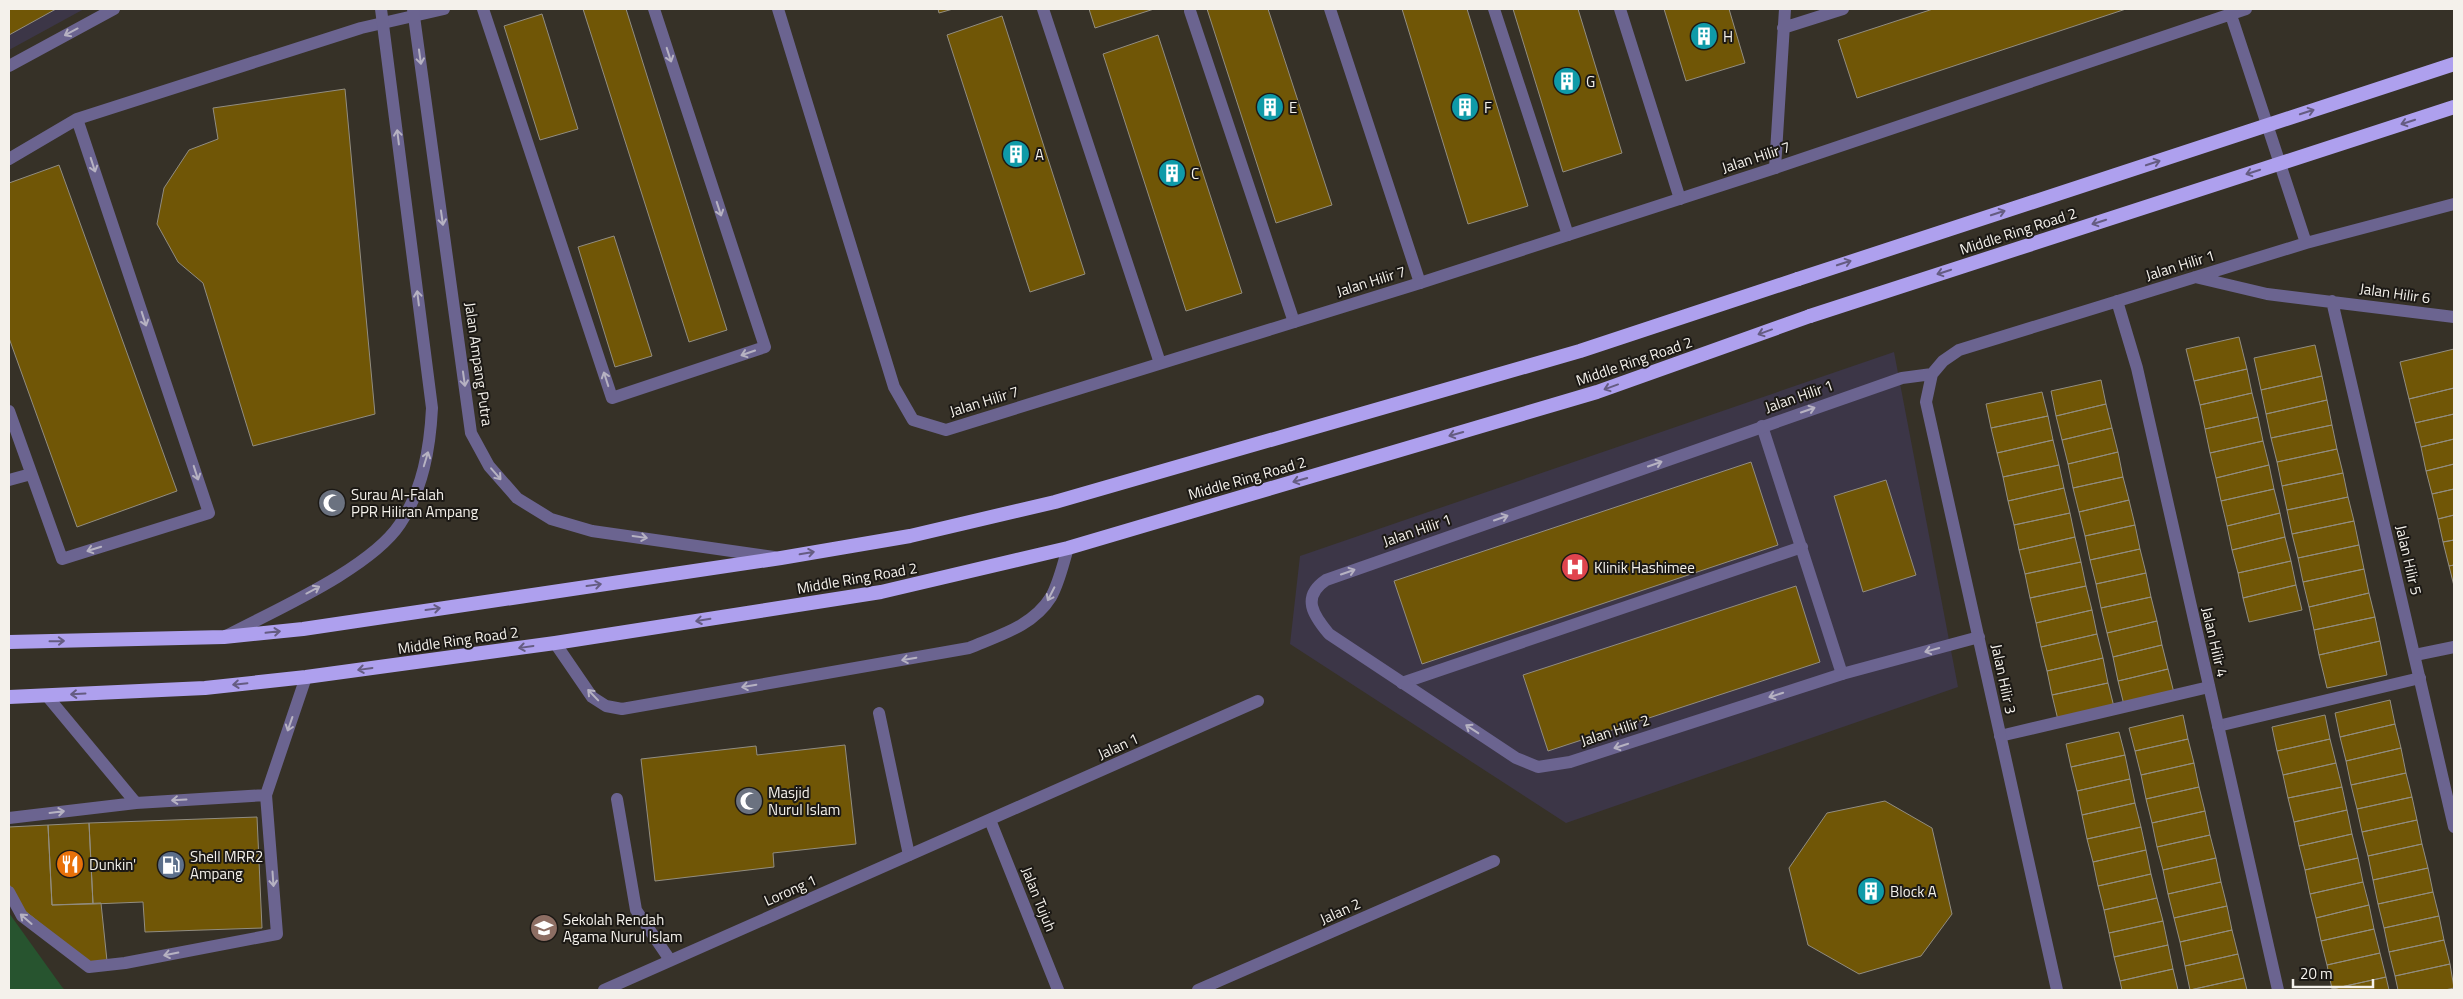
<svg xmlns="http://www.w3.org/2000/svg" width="2463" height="999" font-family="'Titillium Web',sans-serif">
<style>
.commercial{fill:#3c3647}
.green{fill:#27542f}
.building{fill:#705606;stroke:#928d81}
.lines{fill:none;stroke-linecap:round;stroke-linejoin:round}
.service{stroke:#6b6490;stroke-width:12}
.minor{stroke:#6b6490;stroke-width:12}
.tertiary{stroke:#6b6490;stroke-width:12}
.trunk{stroke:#aea0ee;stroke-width:14}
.trunk-bridge{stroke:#aea0ee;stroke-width:14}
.oneway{stroke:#b6b2c2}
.oneway2{stroke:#655c82}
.labels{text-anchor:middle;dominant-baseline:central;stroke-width:4;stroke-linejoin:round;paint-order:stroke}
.poi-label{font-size:15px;fill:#f4f1eb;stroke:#1c1915;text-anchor:start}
.street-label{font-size:15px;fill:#f4f1eb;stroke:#1c1915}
</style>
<rect width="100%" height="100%" fill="#363127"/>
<path class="commercial" d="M9,9H84L9,50Z
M1894,352L1958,687L1566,823L1290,644L1300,556Z"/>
<path class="green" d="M9,913L62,987L65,990H9Z"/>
<path class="building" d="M9,9H56L9,35Z
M583,9H626L727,330L689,342Z
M938,9H953L939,13Z
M1089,9H1154L1095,28Z
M1207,9H1268L1332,205L1276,223Z
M1402,9H1467L1528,206L1468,224Z
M1513,9H1578L1622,153L1563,172Z
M1664,9H1729L1745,63L1686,81Z
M1933,9H2126L1857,98L1838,40Z
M542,14L578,129L540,140L504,26Z
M1002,16L1085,274L1030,292L947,35Z
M1158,35L1242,293L1186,311L1103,54Z
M345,89L375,414L253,446L203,283L178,262L157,224L164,188L189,150L218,139L213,108Z
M59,165L177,491L77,527L9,338V183Z
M614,236L652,356L615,367L578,247Z
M2239,337L2247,369L2194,381L2186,349Z
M2315,345L2322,376L2261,390L2254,358Z
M2454,349V388L2409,399L2400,362Z
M2247,369L2252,393L2200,405L2194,381Z
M2322,376L2327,400L2266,414L2261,390Z
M2101,380L2106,404L2056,416L2051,391Z
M2454,388V414L2415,423L2409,399Z
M2042,392L2048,416L1991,428L1986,404Z
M2252,393L2258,417L2205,429L2200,405Z
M2327,400L2332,425L2271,438L2266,414Z
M2106,404L2112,428L2062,440L2056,416Z
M2454,414V439L2421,447L2415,423Z
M2048,416L2053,440L1997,453L1991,428Z
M2258,417L2263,441L2210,453L2205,429Z
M2332,425L2337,449L2277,462L2271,438Z
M2112,428L2118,452L2068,464L2062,440Z
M2454,439V464L2426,471L2421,447Z
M2053,440L2059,465L2003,477L1997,453Z
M2263,441L2269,465L2216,478L2210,453Z
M2337,449L2343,473L2282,486L2277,462Z
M2118,452L2123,477L2073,488L2068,464Z
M1751,462L1778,545L1422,664L1394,581Z
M2454,464V489L2432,494L2426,471Z
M2059,465L2064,488L2008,501L2003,477Z
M2269,465L2274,489L2221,501L2216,478Z
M2343,473L2348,497L2287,510L2282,486Z
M2123,477L2129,500L2079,512L2073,488Z
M1886,480L1916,575L1863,592L1834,496Z
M2064,488L2070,513L2014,525L2008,501Z
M2274,489L2280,513L2227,526L2221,501Z
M2454,489V515L2438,519L2432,494Z
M2348,497L2354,521L2292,534L2287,510Z
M2129,500L2135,525L2085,536L2079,512Z
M2070,513L2075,537L2019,550L2014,525Z
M2280,513L2285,537L2232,550L2227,526Z
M2454,515V540L2443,542L2438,519Z
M2354,521L2359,545L2298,558L2292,534Z
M2135,525L2140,549L2090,560L2085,536Z
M2075,537L2081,562L2025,574L2019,550Z
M2285,537L2291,561L2238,573L2232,550Z
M2454,540V565L2449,566L2443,542Z
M2359,545L2364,569L2303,582L2298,558Z
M2140,549L2146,573L2096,584L2090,560Z
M2291,561L2296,585L2243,598L2238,573Z
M2081,562L2086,586L2030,598L2025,574Z
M2454,565V586L2449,566Z
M2364,569L2369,593L2309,607L2303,582Z
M2146,573L2151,597L2101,608L2096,584Z
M2296,585L2302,610L2249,622L2243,598Z
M1796,586L1820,662L1548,751L1523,675Z
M2086,586L2092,610L2036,623L2030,598Z
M2369,593L2375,617L2314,630L2309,607Z
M2151,597L2157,621L2107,633L2101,608Z
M2092,610L2097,634L2041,647L2036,623Z
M2375,617L2380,641L2319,655L2314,630Z
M2157,621L2162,645L2113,657L2107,633Z
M2097,634L2103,658L2047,671L2041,647Z
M2380,641L2387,675L2327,688L2319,655Z
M2162,645L2168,669L2118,681L2113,657Z
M2103,658L2108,683L2052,695L2047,671Z
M2168,669L2174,693L2124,705L2118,681Z
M2108,683L2114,707L2058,720L2052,695Z
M2390,700L2395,724L2340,737L2335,713Z
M2183,715L2188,739L2135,751L2129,728Z
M2325,715L2330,739L2277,751L2272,727Z
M2395,724L2401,748L2346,761L2340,737Z
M2119,732L2125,755L2071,767L2066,744Z
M2188,739L2194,763L2141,775L2135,751Z
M2330,739L2336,763L2283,775L2277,751Z
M845,745L856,844L773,853L774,867L655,881L641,759L756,746L757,755Z
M2401,748L2406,773L2351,785L2346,761Z
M2125,755L2130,779L2077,791L2071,767Z
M2194,763L2199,787L2146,799L2141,775Z
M2336,763L2342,787L2288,798L2283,775Z
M2406,773L2412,797L2357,809L2351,785Z
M2130,779L2135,803L2082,815L2077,791Z
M2199,787L2205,811L2152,823L2146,799Z
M2342,787L2347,810L2294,822L2288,798Z
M2412,797L2417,820L2362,832L2357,809Z
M1885,801L1932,828L1952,914L1921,956L1859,974L1808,945L1789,868L1827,813Z
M2135,803L2141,827L2087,839L2082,815Z
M2347,810L2352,834L2299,846L2294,822Z
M2205,811L2210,835L2157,847L2152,823Z
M257,817L262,928L145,932L143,902L93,904L89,823Z
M2417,820L2422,844L2368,856L2362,832Z
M89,823L93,904L52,905L48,825Z
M48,825L52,905L101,903L107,961L89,963L20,907L9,884V827Z
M2141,827L2146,850L2093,862L2087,839Z
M2352,834L2358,858L2305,870L2299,846Z
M2210,835L2216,858L2163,870L2157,847Z
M2422,844L2428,868L2373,880L2368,856Z
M2146,850L2151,874L2098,886L2093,862Z
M2216,858L2221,882L2168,894L2163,870Z
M2358,858L2363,882L2310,894L2305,870Z
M2428,868L2433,892L2378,904L2373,880Z
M2151,874L2157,898L2104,910L2098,886Z
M2221,882L2227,906L2174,918L2168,894Z
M2363,882L2369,905L2316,918L2310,894Z
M2433,892L2439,916L2384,928L2378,904Z
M2157,898L2163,921L2109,933L2104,910Z
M2369,905L2374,929L2321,941L2316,918Z
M2227,906L2232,930L2180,942L2174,918Z
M2439,916L2444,940L2389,952L2384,928Z
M2163,921L2168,945L2114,957L2109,933Z
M2374,929L2380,953L2327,965L2321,941Z
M2232,930L2238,954L2185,966L2180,942Z
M2444,940L2450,964L2395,976L2389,952Z
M2168,945L2173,969L2120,981L2114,957Z
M2380,953L2386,977L2332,989L2327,965Z
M2238,954L2244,978L2190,990L2185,966Z
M2450,964L2454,988L2445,990H2398L2395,976Z
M2173,969L2178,990H2122L2120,981Z
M2386,977L2389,990H2333L2332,989Z
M2244,978L2247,990H2190Z"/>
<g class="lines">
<path class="service" d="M483,9L612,398L765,347L654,9
M1043,9L1160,363
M1330,9L1420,283
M1494,9L1568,235
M1620,9L1680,199
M1190,11L1294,322
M1783,28L1843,9
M9,159L77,119L361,28L444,9
M1775,168L1785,9
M9,411L62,559L209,513L77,119
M1762,426L1842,674
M9,480L31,474
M555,643L592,697L606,706L622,709L969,648C1000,635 1033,626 1051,597C1059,583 1063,564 1068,548
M2415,655L2454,647
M1402,683L1802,547
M47,696L136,803L266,795L306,677
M879,713L909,855
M2218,726L2420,678
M2000,736L2209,687
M617,799L636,910L670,960
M9,818L136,803
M9,892L22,916L89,967L125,963L277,934L266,795"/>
<path class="minor" d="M778,9L894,387L913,420L946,430L1420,283L1775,168L2246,9
M2231,15L2306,243
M9,66L114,9
M2195,277L2267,294L2454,317
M2117,301L2137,368L2278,990
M2332,301L2454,827
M1932,374L1926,402L2057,990
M1979,637L1842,674L1570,762L1538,767L1516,758L1329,634C1313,615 1301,597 1326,580L1902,378L1932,374L1943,361L1959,350L2306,243L2454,204
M990,820L1058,990
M604,990L1258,701
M1198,990L1494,861"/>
<path class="tertiary" d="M413,9L471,433L489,466L517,498L551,519L592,531L774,557
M226,636C275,610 370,569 400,524C423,489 430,448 432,408L381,9"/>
<path class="trunk" d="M9,642L224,637L303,629L781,558L910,536L1055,502L1580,351L1798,279
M9,697L205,688L306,677L555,643L881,592L1068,548L1597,392L1810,316"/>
<path class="trunk-bridge" d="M1798,279L2454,64
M1810,316L2454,107"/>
</g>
<defs><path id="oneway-shaft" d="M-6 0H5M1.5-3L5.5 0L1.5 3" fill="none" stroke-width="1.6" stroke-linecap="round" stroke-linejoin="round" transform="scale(1.25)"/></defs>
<g class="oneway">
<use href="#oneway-shaft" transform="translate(71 32) rotate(152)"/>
<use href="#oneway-shaft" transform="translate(669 55) rotate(72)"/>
<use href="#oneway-shaft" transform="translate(420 57) rotate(82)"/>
<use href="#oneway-shaft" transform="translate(398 137) rotate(-97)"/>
<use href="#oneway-shaft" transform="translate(93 165) rotate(72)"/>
<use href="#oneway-shaft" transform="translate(719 209) rotate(72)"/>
<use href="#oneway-shaft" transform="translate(442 218) rotate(82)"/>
<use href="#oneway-shaft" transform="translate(418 298) rotate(-97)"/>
<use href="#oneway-shaft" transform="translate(144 319) rotate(72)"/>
<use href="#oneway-shaft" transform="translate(748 353) rotate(161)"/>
<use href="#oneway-shaft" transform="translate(464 379) rotate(82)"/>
<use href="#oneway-shaft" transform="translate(606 379) rotate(-108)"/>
<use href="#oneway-shaft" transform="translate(1808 410) rotate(-19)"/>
<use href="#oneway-shaft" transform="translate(426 459) rotate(-73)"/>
<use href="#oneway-shaft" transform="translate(1655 464) rotate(-19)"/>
<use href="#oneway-shaft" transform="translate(196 473) rotate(72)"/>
<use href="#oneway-shaft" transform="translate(496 474) rotate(49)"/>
<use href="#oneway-shaft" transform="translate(1501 518) rotate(-19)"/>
<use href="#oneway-shaft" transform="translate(640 537) rotate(8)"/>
<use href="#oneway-shaft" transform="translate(94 549) rotate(163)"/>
<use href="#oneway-shaft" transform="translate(1348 572) rotate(-19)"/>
<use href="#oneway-shaft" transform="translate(313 590) rotate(-28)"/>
<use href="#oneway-shaft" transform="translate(1051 594) rotate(117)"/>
<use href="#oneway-shaft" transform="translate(1932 650) rotate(165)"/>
<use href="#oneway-shaft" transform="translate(909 659) rotate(170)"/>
<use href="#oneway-shaft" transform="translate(749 686) rotate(170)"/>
<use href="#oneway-shaft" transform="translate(593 695) rotate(-134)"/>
<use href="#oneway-shaft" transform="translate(1776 695) rotate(162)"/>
<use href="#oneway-shaft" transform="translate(290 724) rotate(109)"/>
<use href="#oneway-shaft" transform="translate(1472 729) rotate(-147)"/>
<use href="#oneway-shaft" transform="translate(1621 746) rotate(162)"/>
<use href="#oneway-shaft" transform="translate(179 800) rotate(177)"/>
<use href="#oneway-shaft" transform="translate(57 812) rotate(-7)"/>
<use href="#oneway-shaft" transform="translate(273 879) rotate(86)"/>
<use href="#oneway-shaft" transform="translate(26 919) rotate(-139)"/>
<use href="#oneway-shaft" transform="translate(171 954) rotate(169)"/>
</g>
<g class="oneway2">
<use href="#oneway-shaft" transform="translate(2307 112) rotate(-18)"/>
<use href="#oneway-shaft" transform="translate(2408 122) rotate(162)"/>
<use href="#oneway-shaft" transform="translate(2153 163) rotate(-18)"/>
<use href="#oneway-shaft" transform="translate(2253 172) rotate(162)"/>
<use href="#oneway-shaft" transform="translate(1998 213) rotate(-18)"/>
<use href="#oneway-shaft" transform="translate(2099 222) rotate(162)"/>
<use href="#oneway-shaft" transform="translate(1844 263) rotate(-18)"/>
<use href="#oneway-shaft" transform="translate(1944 272) rotate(162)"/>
<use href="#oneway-shaft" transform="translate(1765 332) rotate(160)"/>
<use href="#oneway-shaft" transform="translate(1611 387) rotate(160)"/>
<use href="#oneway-shaft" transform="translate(1456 434) rotate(164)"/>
<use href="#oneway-shaft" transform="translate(1300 480) rotate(164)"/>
<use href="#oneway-shaft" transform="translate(807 553) rotate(-10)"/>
<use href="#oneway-shaft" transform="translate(594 585) rotate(-8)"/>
<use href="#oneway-shaft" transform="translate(433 609) rotate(-8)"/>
<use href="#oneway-shaft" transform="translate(703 620) rotate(171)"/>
<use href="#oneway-shaft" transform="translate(273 632) rotate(-6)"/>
<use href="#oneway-shaft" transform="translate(57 641) rotate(-1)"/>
<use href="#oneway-shaft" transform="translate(526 647) rotate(172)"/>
<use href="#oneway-shaft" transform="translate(365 669) rotate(172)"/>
<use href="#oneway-shaft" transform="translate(240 684) rotate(174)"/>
<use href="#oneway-shaft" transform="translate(78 694) rotate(177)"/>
</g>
<defs>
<g id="building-disc" transform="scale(1.4375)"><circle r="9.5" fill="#0f9aa8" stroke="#1c1915"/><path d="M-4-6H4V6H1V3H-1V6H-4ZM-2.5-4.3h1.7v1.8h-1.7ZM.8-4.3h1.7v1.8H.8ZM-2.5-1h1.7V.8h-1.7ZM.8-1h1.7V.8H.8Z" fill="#fff"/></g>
<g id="mosque-disc" transform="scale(1.4375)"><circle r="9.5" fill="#6b7280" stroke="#1c1915"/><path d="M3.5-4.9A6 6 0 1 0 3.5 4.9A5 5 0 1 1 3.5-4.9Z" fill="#fff"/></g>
<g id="hospital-disc" transform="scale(1.4375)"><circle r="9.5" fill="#e0444e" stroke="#1c1915"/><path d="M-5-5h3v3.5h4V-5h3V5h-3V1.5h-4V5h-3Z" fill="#fff"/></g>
<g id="restaurant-disc" transform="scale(1.4375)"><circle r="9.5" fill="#e8710a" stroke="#1c1915"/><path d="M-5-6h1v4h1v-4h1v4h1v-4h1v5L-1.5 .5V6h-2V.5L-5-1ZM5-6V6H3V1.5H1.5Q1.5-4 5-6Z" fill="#fff"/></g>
<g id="fuel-disc" transform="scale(1.4375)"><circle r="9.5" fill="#5c6f8a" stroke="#1c1915"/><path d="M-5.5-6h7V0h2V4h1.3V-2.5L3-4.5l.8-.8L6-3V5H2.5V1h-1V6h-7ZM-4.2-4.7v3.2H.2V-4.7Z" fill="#fff"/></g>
<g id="school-disc" transform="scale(1.4375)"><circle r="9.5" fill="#8d6e63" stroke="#1c1915"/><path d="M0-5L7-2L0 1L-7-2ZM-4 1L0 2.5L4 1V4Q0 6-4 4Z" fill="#fff"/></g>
</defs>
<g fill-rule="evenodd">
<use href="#building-disc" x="1704" y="36"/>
<use href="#building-disc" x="1567" y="81"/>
<use href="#building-disc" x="1270" y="107"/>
<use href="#building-disc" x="1465" y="107"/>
<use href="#building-disc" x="1016" y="154"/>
<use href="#building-disc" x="1172" y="173"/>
<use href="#mosque-disc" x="332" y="503"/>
<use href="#hospital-disc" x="1575" y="567"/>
<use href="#mosque-disc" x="749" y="801"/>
<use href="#restaurant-disc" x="70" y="864"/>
<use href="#fuel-disc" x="171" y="865"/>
<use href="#building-disc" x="1871" y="891"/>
<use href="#school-disc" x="544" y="928"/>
</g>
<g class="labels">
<g class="poi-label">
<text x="1723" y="36">H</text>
<text x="1586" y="81">G</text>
<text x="1289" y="107">E</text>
<text x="1484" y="107">F</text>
<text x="1035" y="154">A</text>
<text x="1191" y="173">C</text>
<text x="351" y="494">Surau Al-Falah<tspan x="351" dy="17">PPR Hiliran Ampang</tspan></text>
<text x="1594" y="567">Klinik Hashimee</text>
<text x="768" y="792">Masjid<tspan x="768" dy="17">Nurul Islam</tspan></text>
<text x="190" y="856">Shell MRR2<tspan x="190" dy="17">Ampang</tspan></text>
<text x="89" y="864">Dunkin'</text>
<text x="1890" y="891">Block A</text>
<text x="563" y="919">Sekolah Rendah<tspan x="563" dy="17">Agama Nurul Islam</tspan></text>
</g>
<g class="street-label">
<text transform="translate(1756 157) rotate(-18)">Jalan Hilir 7</text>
<text transform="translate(2018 231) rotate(-18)">Middle Ring Road 2</text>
<text transform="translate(2180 265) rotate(-17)">Jalan Hilir 1</text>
<text transform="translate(1371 281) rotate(-17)">Jalan Hilir 7</text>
<text transform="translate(2395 293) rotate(8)">Jalan Hilir 6</text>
<text transform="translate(1634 361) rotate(-19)">Middle Ring Road 2</text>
<text transform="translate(479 364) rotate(82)">Jalan Ampang Putra</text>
<text transform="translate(1799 396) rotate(-19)">Jalan Hilir 1</text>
<text transform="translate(984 401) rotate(-17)">Jalan Hilir 7</text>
<text transform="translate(1247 478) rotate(-16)">Middle Ring Road 2</text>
<text transform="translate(1417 530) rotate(-19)">Jalan Hilir 1</text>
<text transform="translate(2409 560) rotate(77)">Jalan Hilir 5</text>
<text transform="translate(857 578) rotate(-10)">Middle Ring Road 2</text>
<text transform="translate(458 640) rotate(-8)">Middle Ring Road 2</text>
<text transform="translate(2215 642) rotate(77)">Jalan Hilir 4</text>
<text transform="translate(2004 679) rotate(78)">Jalan Hilir 3</text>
<text transform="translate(1615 730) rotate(-18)">Jalan Hilir 2</text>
<text transform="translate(1118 746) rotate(-24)">Jalan 1</text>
<text transform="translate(790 890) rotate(-24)">Lorong 1</text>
<text transform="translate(1039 899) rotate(68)">Jalan Tujuh</text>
<text transform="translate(1340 911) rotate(-24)">Jalan 2</text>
</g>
</g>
<rect width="2463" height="999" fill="none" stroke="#f4f1eb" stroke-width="20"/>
<path d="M2293 979v8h80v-8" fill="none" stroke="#f4f1eb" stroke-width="2.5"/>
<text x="2300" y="979" font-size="15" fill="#f4f1eb" stroke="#1c1915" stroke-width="4" paint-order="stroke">20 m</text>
</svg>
